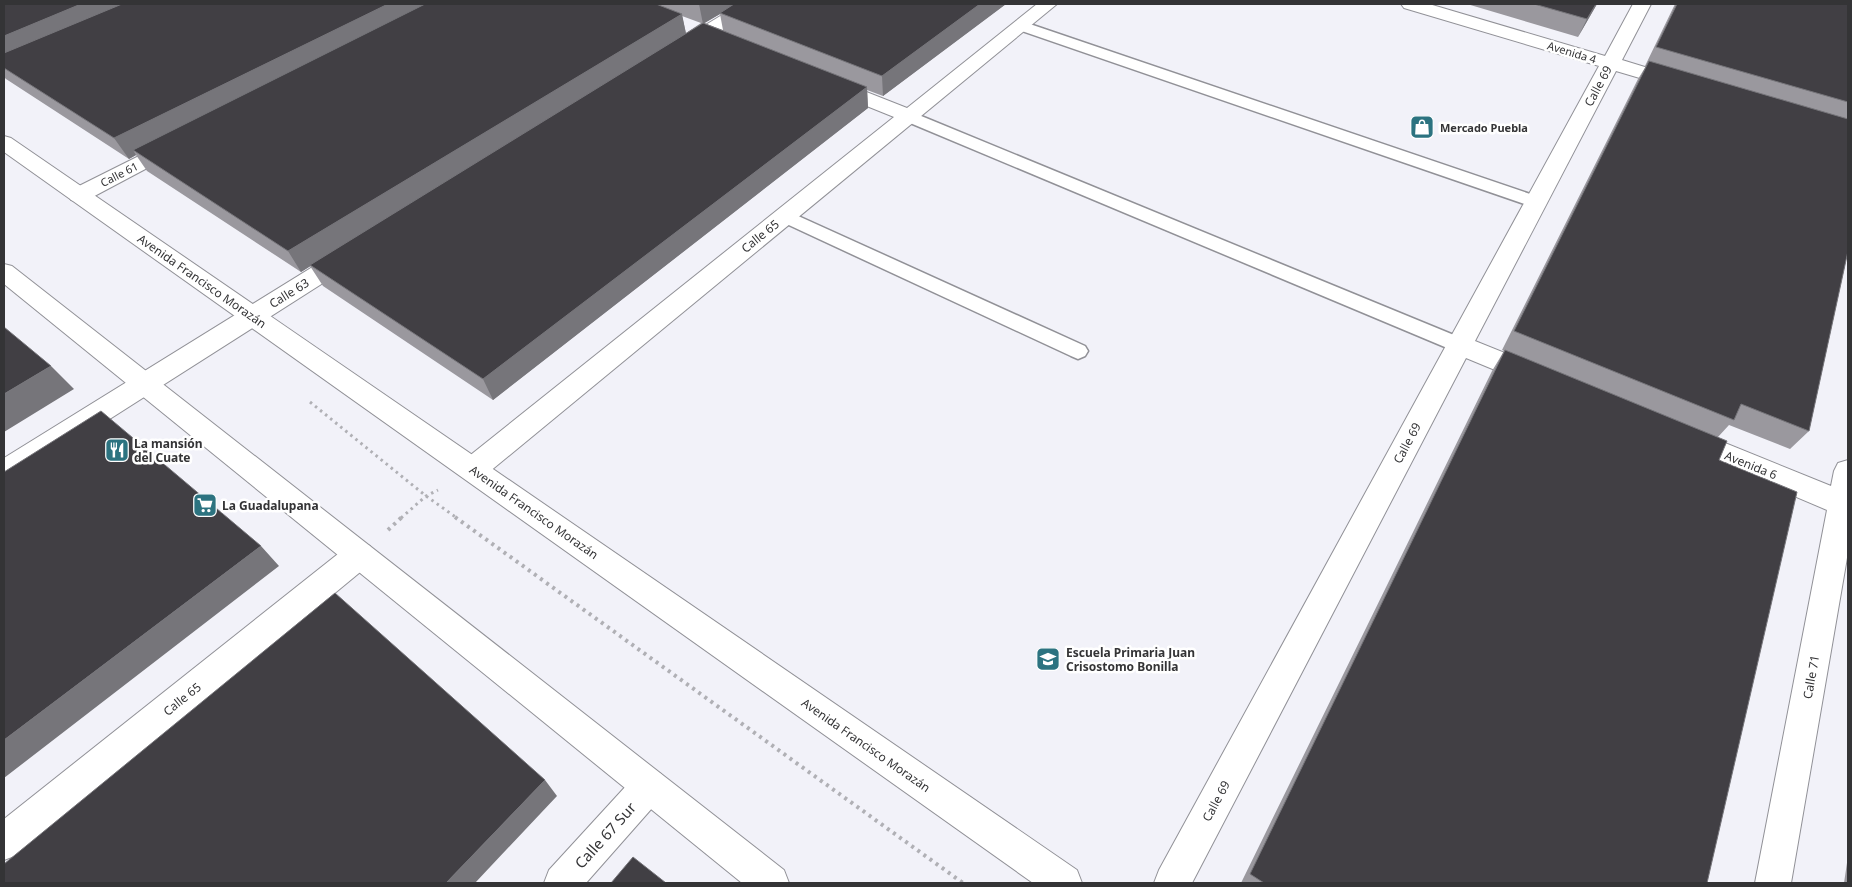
<svg xmlns="http://www.w3.org/2000/svg" width="1852" height="887" font-family="'Noto Sans',sans-serif">
<style>
.lines{fill:none;stroke-linecap:round;stroke-linejoin:round}
.service-casing{stroke:#919197;stroke-width:3}
.minor-casing{stroke:#919197;stroke-width:2}
.primary-casing{stroke:#919197;stroke-width:2}
.path-far1{stroke:#b0b0b5;stroke-width:3;stroke-dasharray:2.5 4;stroke-linecap:butt}
.path{stroke:#b0b0b5;stroke-width:4;stroke-dasharray:3 4.5;stroke-linecap:butt}
.service{fill:#fff;fill-rule:evenodd}
.minor{fill:#fff;fill-rule:evenodd}
.primary{fill:#fff;fill-rule:evenodd}
.wall{fill:#9a989e;fill-rule:evenodd}
.shaded-wall{fill:#76757a}
.building{fill:#413f44;stroke:#76757a}
.labels{text-anchor:middle;dominant-baseline:central;stroke-width:5;stroke-linejoin:round;paint-order:stroke}
.far-street-label{font-size:11px;fill:#343436;stroke:#fff}
.far-poi-label{font-size:11px;font-weight:bold;fill:#343436;stroke:#fff;text-anchor:start}
.street-label{font-size:12px;fill:#343436;stroke:#fff}
.poi-label{font-size:12px;font-weight:bold;fill:#343436;stroke:#fff;text-anchor:start}
.near-street-label{font-size:15px;fill:#343436;stroke:#fff}
</style>
<rect width="100%" height="100%" fill="#f2f2f9"/>
<g class="lines">
<g class="service-casing">
<path id="service" d="M1021,21L1542,198L1545,202L1542,206L1536,208L1530,206L1016,29L1013,26L1016,23Z
M909,111L1466,340L1469,345L1466,350L1459,352L1452,350L903,120L901,116L903,112Z
M785,210L1085,346L1088,351L1085,356L1078,359L1071,356L778,220L776,216L778,212Z"/>
</g>
<g class="minor-casing">
<path id="minor" d="M740,4H761L758,8L690,51L683,53L676,51L674,47L676,43Z
M1037,4H1057L483,477L473,480L463,477L459,469L463,461L894,117L827,90L824,86L827,82L834,80L841,82L907,108Z
M1401,4H1429L1605,56L1633,4H1651L1622,60L1684,79L1687,83L1684,87L1677,89L1616,71L1475,341L1542,368L1546,375L1542,382L1533,385L1524,382L1466,358L1192,883H1154L1159,870L1599,66L1404,8Z
M176,139L183,141L187,145L183,149L87,200L79,202L71,200L68,195L71,190L169,141Z
M348,248L356,250L360,256L356,262L14,480L4,483V458L340,250Z
M1688,428L1831,486L1834,471L1838,463L1848,460V552L1791,883H1755L1827,510L1678,447L1674,439L1678,431Z
M359,542L370,546L374,555L370,564L17,855L4,860V819L348,546Z
M649,769L661,774L666,786L661,798L586,883H544L549,870L637,774Z"/>
</g>
<g class="primary-casing">
<path id="primary" d="M4,136L11,138L1077,870L1082,883H1033L4,152Z
M4,264L12,266L784,870L789,883H742L4,284Z"/>
</g>
<path class="path-far1" d="M310,402L426,496L457,518
M401,518L426,496L438,490"/>
<path class="path" d="M455,517L963,883
M388,530L402,517"/>
<use href="#service" class="service"/>
<use href="#minor" class="minor"/>
<use href="#primary" class="primary"/>
</g>
<path class="wall" d="M4,4H1006L883,96L867,90L868,108L493,400L323,286L310,266L301,272L147,171L136,155L129,159L6,79L4,77ZM720,14L723,30L704,23ZM682,16L701,23L686,33Z
M1467,4H1597L1578,37Z
M1675,4H1848V251L1809,431L1790,449L1729,425L1718,437L1719,460L1707,883H1241L1492,371L1504,351L1502,350L1638,79L1646,66H1645Z
M1848,856V883H1844Z"/>
<path class="shaded-wall" d="M81,4H141L4,63V36Z
M388,4H436L133,150L136,155L129,159L114,138Z
M699,4H737L720,13V14L703,24Z
M980,4H1006L883,96L882,76Z
M1596,4H1597L1578,37L1587,19Z
M682,14L686,34L301,272L288,251Z
M867,87L868,108L493,400L483,379Z
M51,366L74,389L4,432V394Z
M261,546L279,566L4,778V740Z
M545,780L557,796L475,883H446Z"/>
<path class="building" d="M4,4H81L4,36Z
M122,4H388L114,138L4,68V53Z
M425,4H656L682,14L288,251L133,150Z
M734,4H980L882,76L720,13Z
M1534,4H1596L1587,19Z
M1677,4H1848V102L1656,47Z
M703,23L867,87L483,379L310,265Z
M1649,61L1848,119V251L1809,431L1741,404L1734,420L1514,331Z
M4,327L51,366L4,394Z
M1505,350L1727,441L1719,460L1797,492L1707,883H1264L1250,874Z
M101,411L261,546L4,740V472Z
M335,593L545,780L446,883H4V864Z
M633,857L666,883H611Z"/>
<defs>
<g id="shop-square" transform="scale(1.25)"><rect x="-9" y="-9" width="18" height="18" rx="4" fill="#2c7380" stroke="#fff"/><path d="M-5-2.5h2.3a2.7 3.5 0 0 1 5.4 0H5L5.5 6h-11ZM-1.5-2.5h3a1.5 2.3 0 0 0-3 0Z" fill="#fff"/></g>
<g id="restaurant-square" transform="scale(1.25)"><rect x="-9" y="-9" width="18" height="18" rx="4" fill="#2c7380" stroke="#fff"/><path d="M-5-6h1v4h1v-4h1v4h1v-4h1v5L-1.5 .5V6h-2V.5L-5-1ZM5-6V6H3V1.5H1.5Q1.5-4 5-6Z" fill="#fff"/></g>
<g id="supermarket-square" transform="scale(1.25)"><rect x="-9" y="-9" width="18" height="18" rx="4" fill="#2c7380" stroke="#fff"/><path d="M-6-5.5h2.5l.6 2H6L4.5 2H-2.5L-4.4-4H-6ZM-1.5 3.2a1.3 1.3 0 1 0 .1 0ZM3 3.2a1.3 1.3 0 1 0 .1 0Z" fill="#fff"/></g>
<g id="school-square" transform="scale(1.25)"><rect x="-9" y="-9" width="18" height="18" rx="4" fill="#2c7380" stroke="#fff"/><path d="M0-5L7-2L0 1L-7-2ZM-4 1L0 2.5L4 1V4Q0 6-4 4Z" fill="#fff"/></g>
</defs>
<g fill-rule="evenodd">
<use href="#shop-square" x="1422" y="127"/>
<use href="#restaurant-square" x="117" y="450"/>
<use href="#supermarket-square" x="205" y="505"/>
<use href="#school-square" x="1048" y="659"/>
</g>
<g class="labels">
<g class="far-street-label">
<text transform="translate(1572 52) rotate(17)">Avenida 4</text>
<text transform="translate(119 174) rotate(-27)">Calle 61</text>
</g>
<g class="far-poi-label">
<text x="1440" y="127">Mercado Puebla</text>
</g>
<g class="street-label">
<text transform="translate(1598 86) rotate(-62)">Calle 69</text>
<text transform="translate(760 236) rotate(-39)">Calle 65</text>
<text transform="translate(202 281) rotate(35)">Avenida Francisco Morazán</text>
<text transform="translate(289 293) rotate(-32)">Calle 63</text>
<text transform="translate(1407 443) rotate(-62)">Calle 69</text>
<text transform="translate(1751 465) rotate(22)">Avenida 6</text>
<text transform="translate(534 512) rotate(35)">Avenida Francisco Morazán</text>
<text transform="translate(1811 677) rotate(-80)">Calle 71</text>
<text transform="translate(182 699) rotate(-39)">Calle 65</text>
<text transform="translate(866 745) rotate(35)">Avenida Francisco Morazán</text>
<text transform="translate(1216 801) rotate(-62)">Calle 69</text>
</g>
<g class="poi-label">
<text x="134" y="443">La mansión<tspan x="134" dy="14">del Cuate</tspan></text>
<text x="222" y="505">La Guadalupana</text>
<text x="1066" y="652">Escuela Primaria Juan<tspan x="1066" dy="14">Crisostomo Bonilla</tspan></text>
</g>
<g class="near-street-label">
<text transform="translate(605 835) rotate(-48)">Calle 67 Sur</text>
</g>
</g>
<rect width="1852" height="887" fill="none" stroke="#343436" stroke-width="10"/>
</svg>
